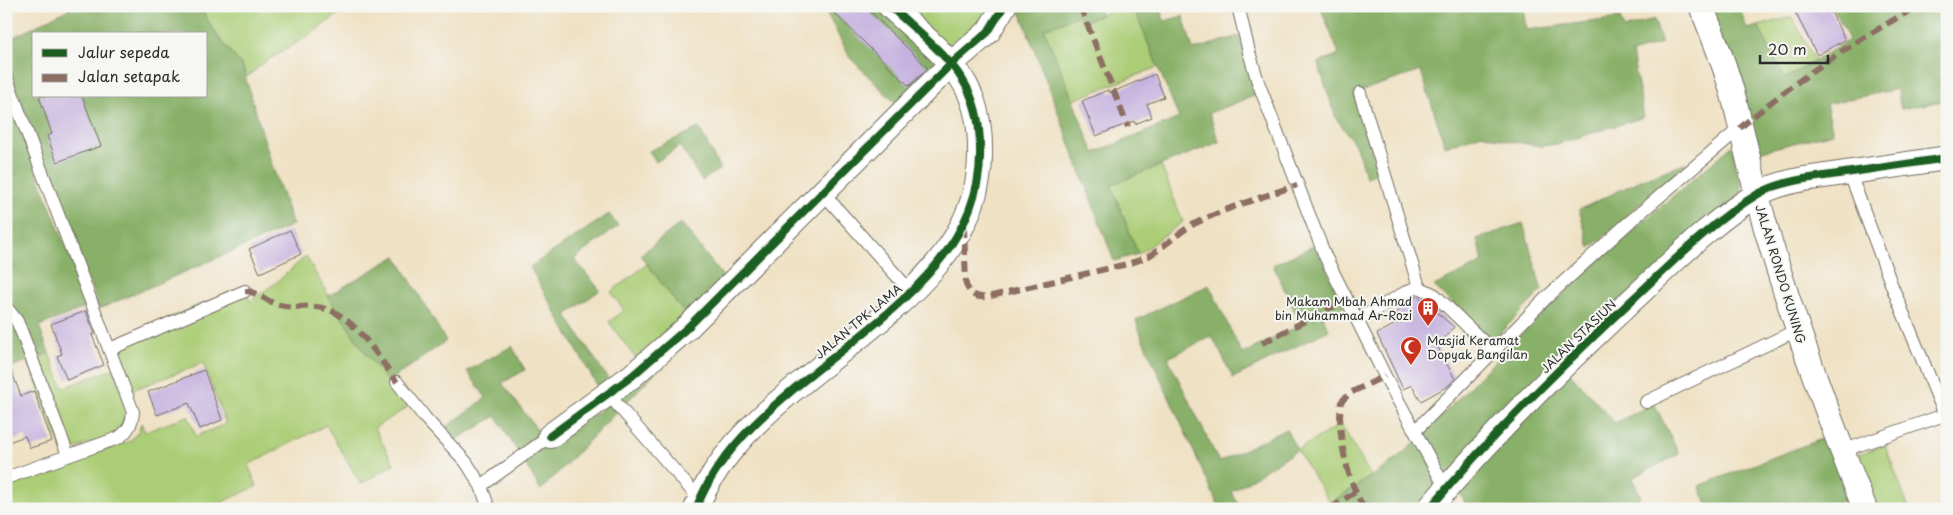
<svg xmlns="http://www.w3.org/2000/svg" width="1953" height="515" font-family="'Playpen Sans',sans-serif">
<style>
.green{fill:#abcd76;stroke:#6b7c50}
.forest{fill:#88b067;stroke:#5a6e49;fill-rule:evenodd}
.building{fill:#c6b2df}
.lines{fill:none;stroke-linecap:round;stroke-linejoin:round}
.lane-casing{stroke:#706b60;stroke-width:14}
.street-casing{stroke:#706b60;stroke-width:26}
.lane{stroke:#fff;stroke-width:12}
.street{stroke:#fff;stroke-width:24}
.quiet{stroke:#8d6e63;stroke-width:6;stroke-dasharray:12 6;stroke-linecap:butt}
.cycleway-casing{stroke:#f6f6f2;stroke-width:11}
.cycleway{stroke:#1b5e20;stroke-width:8}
.labels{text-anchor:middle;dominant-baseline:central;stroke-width:4;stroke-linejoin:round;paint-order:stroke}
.street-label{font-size:12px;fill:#2b2b2b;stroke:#f6f6f2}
.poi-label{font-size:12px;fill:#2b2b2b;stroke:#f6f6f2;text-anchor:end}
</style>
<rect width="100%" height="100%" fill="#f6f6f2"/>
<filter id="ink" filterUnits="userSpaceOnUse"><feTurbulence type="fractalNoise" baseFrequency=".02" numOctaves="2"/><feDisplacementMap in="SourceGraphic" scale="10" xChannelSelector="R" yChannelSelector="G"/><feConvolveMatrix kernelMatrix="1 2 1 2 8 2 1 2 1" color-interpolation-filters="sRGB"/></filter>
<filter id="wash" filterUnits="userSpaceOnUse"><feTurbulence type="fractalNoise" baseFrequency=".0096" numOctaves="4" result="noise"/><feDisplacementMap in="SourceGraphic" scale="20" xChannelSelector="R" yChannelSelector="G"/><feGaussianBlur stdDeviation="1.12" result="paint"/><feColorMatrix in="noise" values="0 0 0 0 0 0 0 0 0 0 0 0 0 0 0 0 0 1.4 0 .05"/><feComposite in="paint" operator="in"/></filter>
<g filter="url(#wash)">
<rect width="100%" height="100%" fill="#efe1c3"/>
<path class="green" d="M199,6H350L305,38L266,61L247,77L242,66L218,37Z
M903,6H932L934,9L941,6H992L985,20L951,52Z
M1123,6H1133L1158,67L1073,100L1044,29L1079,14L1082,22Z
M1792,17L1815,60L1785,79L1758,26Z
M1161,165L1183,222L1138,254L1111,185Z
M306,256C335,310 369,360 408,407L374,428L394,464L361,484L326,425L248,465L257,486L208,509H6V485L130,441L139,431L141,423L145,432L188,416L196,436L226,424L203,363L130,391L112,342L244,286L250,301L277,282Z
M647,264L698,331L650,378L609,322L624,310L611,292Z
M49,353L63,388L113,369L128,407L127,422L116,434L63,453L28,361Z
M1341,424L1371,476L1330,503L1297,450Z
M1885,445L1909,509H1875L1854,456Z"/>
<path class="forest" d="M68,6H199L218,37L242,66L271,162L293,225L99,309L6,61V38L8,40L69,9ZM34,34H206V96H34Z
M823,6H877L936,62L910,118L850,58Z
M1018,6H1097L1101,15L1082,22L1079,15L1044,29L1094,153L1179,118L1133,6H1160L1164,21L1183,16L1193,50L1239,36L1257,95L1209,113L1219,142L1111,185L1138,254L1114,261Z
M1320,6H1523L1526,30L1620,18L1624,29L1654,19L1662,43L1632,53L1644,117L1557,144L1541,146L1509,141L1482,134L1445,146L1421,71L1354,93L1379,173L1366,177L1356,146L1336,118L1318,63L1339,54Z
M1710,6H1739L1747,29L1758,26L1785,79L1849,40L1833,6H1947V100L1901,109L1897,89L1826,104L1833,133L1758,152Z
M6,93L89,306L39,326L49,353L6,369Z
M699,128L720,169L702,181L680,146L656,162L649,151Z
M1732,146L1742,192L1418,509H1322L1387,466L1414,444L1531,324L1633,230Z
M1687,163L1590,248L1579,210L1643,179Z
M609,214L618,226L574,259L600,290L566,315L620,397L650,378L541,490L496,416L454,441L444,429L486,398L467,371L512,346L525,370L502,383L548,444L608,405L530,267Z
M681,223L736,293L698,331L640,255Z
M1523,223L1542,291L1492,341L1434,286L1483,262L1477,239Z
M1315,245L1344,307L1323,317L1329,330L1233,378L1212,336L1168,358L1219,462L1286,429L1297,450L1231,492L1241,509H1220L1143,340L1136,320L1209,285L1242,354L1301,325L1273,265Z
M396,256L446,341L388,382L363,350L328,296Z
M1569,372L1615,423L1654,403L1679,454L1632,478L1641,497L1616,509H1468L1458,488Z
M1826,437L1851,498L1823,509H1709L1699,486Z"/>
<g id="blocks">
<path class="building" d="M827,6H864L928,68L909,86Z
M1792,6H1828L1845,40L1817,55Z
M1155,74L1164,97L1147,104L1152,117L1135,124L1134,121L1096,136L1082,101L1108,90L1110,93Z
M39,96H82L101,146L57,162L47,136L52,134Z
M290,230L301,254L260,273L249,249Z
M1418,296L1454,327L1437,346L1455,379L1448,386L1421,401L1412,385L1403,389L1377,334L1399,322L1393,317L1408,300Z
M86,311L95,334L92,335L104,365L67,380L57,356L62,354L51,324Z
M6,362H8L21,396L34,391L52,441L30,448L25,436L6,443Z
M204,370L222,420L200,429L189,403L157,415L148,392Z"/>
</g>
</g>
<g filter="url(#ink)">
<use href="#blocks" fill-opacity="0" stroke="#706b60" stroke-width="1"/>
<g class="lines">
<g class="lane-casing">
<path id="lane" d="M1238,6L1249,52L1258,82L1325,256L1385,376L1446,489
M6,77L133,412C132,424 128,432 118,438L6,478
M1360,93L1419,287
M1849,171L1892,286L1945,415
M823,193L911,292
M6,307L17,321L22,333L68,455
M1357,320L1408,291L1419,287L1435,295L1493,351
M110,349L245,291
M397,382L426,419L466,462L481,486L489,509
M608,394L700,500
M1646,402L1797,330
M1415,431L1545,299L1626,225L1740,128
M1842,451L1947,414
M481,486L550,436"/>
</g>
<g class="street-casing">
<path id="street" d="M1701,6C1713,35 1725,65 1733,95C1745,141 1754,189 1768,235C1795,328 1829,418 1865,509
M550,436L632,376L687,328L951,64L988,32L1004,6
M696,509C748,368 986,310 980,148C980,124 975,99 962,79C944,51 914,29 890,6
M1429,509C1493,433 1561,367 1633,299C1672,263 1711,222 1758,194C1772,186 1788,182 1804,179L1947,158"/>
</g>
<use href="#lane" class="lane"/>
<use href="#street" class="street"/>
<path class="quiet" d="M1080,6L1128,127
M1740,128C1795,80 1855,41 1918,6
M964,225L966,285C971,295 976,298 987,297L1123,265C1134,262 1145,259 1155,252C1169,243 1180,231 1196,223C1228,207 1263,197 1297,185
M245,291C257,291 268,303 280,305C295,309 311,304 326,309C355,317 379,358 397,382
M1262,343L1346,300
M1330,509L1355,492
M1364,509C1347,478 1337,437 1341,402L1350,393L1385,376"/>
<g class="cycleway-casing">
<path id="cycleway" d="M550,436L632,376L687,328L951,64L988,32L1004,6
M696,509C748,368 986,310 980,148C980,124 975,99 962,79C944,51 914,29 890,6
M1429,509C1493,433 1561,367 1633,299C1672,263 1711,222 1758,194C1772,186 1788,182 1804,179L1947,158"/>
</g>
<use href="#cycleway" class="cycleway"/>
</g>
</g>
<defs>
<g id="building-pin" transform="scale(1.125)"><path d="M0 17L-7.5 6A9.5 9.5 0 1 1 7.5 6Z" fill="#c8321e" stroke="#f6f6f2"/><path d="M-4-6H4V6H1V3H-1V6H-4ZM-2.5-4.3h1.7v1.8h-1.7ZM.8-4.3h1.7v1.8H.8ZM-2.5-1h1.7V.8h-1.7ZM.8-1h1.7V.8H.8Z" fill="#fff"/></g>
<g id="mosque-pin" transform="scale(1.125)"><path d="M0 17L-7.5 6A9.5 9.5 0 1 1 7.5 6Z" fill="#c8321e" stroke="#f6f6f2"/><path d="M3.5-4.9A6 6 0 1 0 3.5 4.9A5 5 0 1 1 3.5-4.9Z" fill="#fff"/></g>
</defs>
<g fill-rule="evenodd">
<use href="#building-pin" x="1428" y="308"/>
<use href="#mosque-pin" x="1411" y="347"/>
</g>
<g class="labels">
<g class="street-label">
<text transform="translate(1781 274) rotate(73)">JALAN RONDO KUNING</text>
<text transform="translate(858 321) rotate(-40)">JALAN TPK LAMA</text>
<text transform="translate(1578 336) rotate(-44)">JALAN STASIUN</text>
</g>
<g class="poi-label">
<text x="1412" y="301">Makam Mbah Ahmad<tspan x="1412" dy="14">bin Muhammad Ar-Rozi</tspan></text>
<text x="1427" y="340" text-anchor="start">Masjid Keramat<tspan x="1427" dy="14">Dopyak Bangilan</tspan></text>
</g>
</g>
<rect width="1953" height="515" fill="none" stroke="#f6f6f2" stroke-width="25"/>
<rect x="32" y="32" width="175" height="65" fill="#f6f6f2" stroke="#a5a5a2"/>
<rect x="42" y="49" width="25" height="8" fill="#1b5e20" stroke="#a5a5a2"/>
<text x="78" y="58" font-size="15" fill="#2b2b2b">Jalur sepeda</text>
<rect x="42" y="74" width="25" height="8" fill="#8d6e63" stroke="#a5a5a2"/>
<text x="78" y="82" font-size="15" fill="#2b2b2b">Jalan setapak</text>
<path d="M1760 55v8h68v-8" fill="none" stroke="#2b2b2b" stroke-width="2.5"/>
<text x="1768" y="55" font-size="15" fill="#2b2b2b" stroke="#f6f6f2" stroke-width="4" paint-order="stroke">20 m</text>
</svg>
